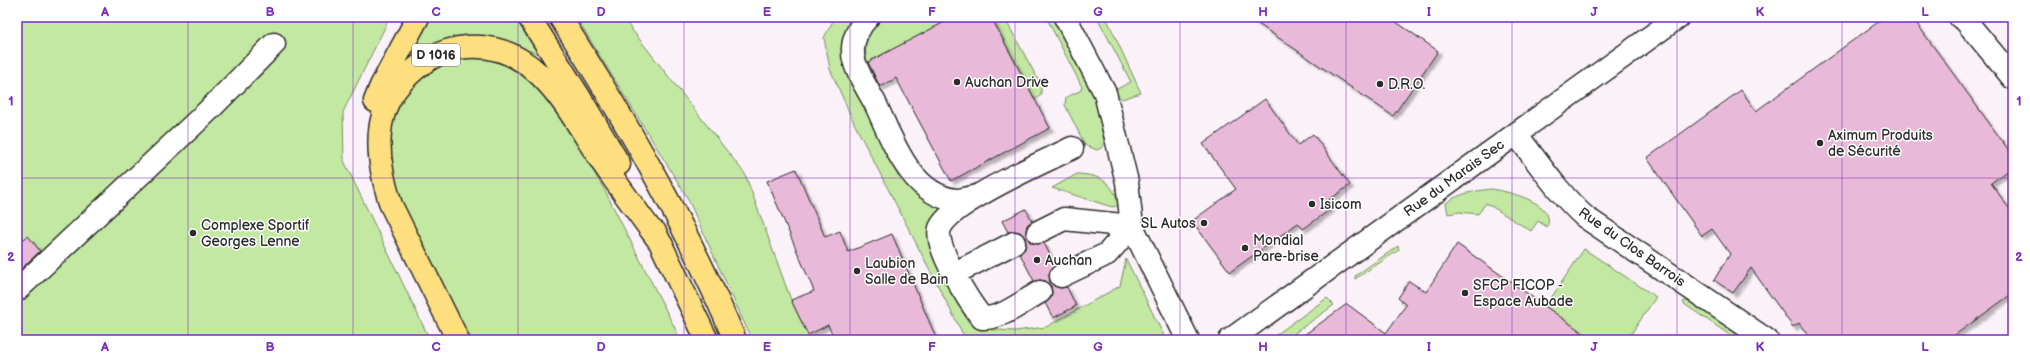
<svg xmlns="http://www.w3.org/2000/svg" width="2030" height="357" font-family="'Balsamiq Sans',sans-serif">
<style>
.green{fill:#c3e8a2;stroke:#778a66}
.building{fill:#e9b9da;stroke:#2b2b2b;filter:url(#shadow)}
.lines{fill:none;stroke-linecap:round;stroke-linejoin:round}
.minor-casing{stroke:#2b2b2b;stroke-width:25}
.highway-casing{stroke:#2b2b2b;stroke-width:25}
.minor{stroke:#fff;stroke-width:22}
.highway{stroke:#fddf80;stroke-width:22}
.grid{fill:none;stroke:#7b2cbf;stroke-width:1;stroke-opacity:0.55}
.poi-dot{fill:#2b2b2b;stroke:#fff;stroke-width:1.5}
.labels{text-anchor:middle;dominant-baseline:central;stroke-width:3;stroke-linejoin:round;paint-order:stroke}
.shield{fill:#fff;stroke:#6b6b6b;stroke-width:1}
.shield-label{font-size:13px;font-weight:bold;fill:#2b2b2b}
.poi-label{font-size:14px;fill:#2b2b2b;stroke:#fff;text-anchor:start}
.street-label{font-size:14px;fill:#2b2b2b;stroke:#fff}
.neatline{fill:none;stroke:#7b2cbf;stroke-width:1.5}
.grid-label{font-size:13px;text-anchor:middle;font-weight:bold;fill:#7b2cbf}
</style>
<defs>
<filter id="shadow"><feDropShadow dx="3.5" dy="3.5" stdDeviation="1" flood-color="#0004"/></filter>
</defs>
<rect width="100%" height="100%" fill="#fbf1f8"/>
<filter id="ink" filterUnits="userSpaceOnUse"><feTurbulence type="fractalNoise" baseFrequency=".025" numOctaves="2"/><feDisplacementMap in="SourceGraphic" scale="8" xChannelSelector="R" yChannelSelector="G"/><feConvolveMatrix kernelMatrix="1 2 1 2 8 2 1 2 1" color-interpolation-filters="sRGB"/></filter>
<g filter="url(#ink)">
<path class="green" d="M17,17H390L343,112L344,161L430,340H17Z
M426,17H514L538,51V54L501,40L482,37L402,66Z
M576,17H622L745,174L791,300L808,335L806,340H752L687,197Z
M835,17H856L849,69L898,172L910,186L944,207L930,241L933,258L969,323L980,329L1015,331L1046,327L1120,286L1126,259L1166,340H966L854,123L830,69L824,38Z
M876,17H954L867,63C863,43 868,35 876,17Z
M991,17H1004L1041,85V95L1035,100Z
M1046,17H1054L1094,93L1104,141L1103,147L1097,150L1085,145L1065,105L1066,97L1080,91L1082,87Z
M1097,17H1106L1141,93L1122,99L1113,91L1131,82Z
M465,54L506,60L541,89L562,119L604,189L681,340H467L398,199L386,143L400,95L430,67Z
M1077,174C1100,175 1111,181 1119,203L1117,206L1112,207L1052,188Z
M1491,189C1507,191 1558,203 1547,227L1538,221L1531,231L1486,203L1478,214L1459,212L1448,214L1446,203C1459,193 1476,191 1491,189Z
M1398,246L1399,250L1355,279V276Z
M1584,249L1656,297L1627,340H1593L1545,307Z
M1327,298L1334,305L1285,340H1269Z
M1686,301L1690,302L1746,340H1737L1684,304L1683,302Z"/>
<path class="building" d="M954,17H991L1050,128L951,181L896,78L880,87L868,62Z
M1248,17H1389L1438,51L1393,116Z
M1885,17H1912L2013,156V167L1991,183L2013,214V293L1948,340H1811L1799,323L1793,327L1751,268L1733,293L1714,280L1730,254L1712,229L1702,236L1647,158L1741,90L1756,111Z
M1265,99L1298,145L1313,134L1350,185L1326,202L1331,209L1303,229L1298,223L1230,272L1192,221L1236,189L1203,144Z
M796,169L825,237L840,231L848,252L892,234L937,340H835L828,325L808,335L791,300L814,291L767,181Z
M1026,209L1032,221L1027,225L1026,231L1027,238L1031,243L1037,244L1044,243L1055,265L1051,269L1049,275L1050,282L1054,286L1060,288L1067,287L1076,306L1053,318L1045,303L1051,298L1052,292L1051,286L1046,281L1040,280L1034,281L1020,254L1025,249L1026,244L1025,237L1020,232L1015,231L1008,232L1002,221Z
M28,236L40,251L17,273V244Z
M1457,244L1593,340H1297L1347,304L1386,333L1406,305L1398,298L1409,281L1426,292Z"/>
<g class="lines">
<g class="minor-casing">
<path id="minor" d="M868,17C859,27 852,39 853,53C853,67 868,90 875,103C892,139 910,195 956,200C962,200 971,197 977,196
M1065,17L1105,93L1127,182L1132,226L1188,340
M1960,17L1965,20L2013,78
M1516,134C1538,162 1558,193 1585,217L1767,340
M1038,232L1064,219L1132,226
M955,273L1014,243
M1061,276L1107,254L1132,226
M17,290L210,109L274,44
M1040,292C1022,302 1002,319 982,318C970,303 933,246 940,228C951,202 1044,162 1072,148
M1230,340L1678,17"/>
</g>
<g class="highway-casing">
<path id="highway" d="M529,17L582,101L619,164
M560,17C626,121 687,226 735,340
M375,101L381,86L418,17
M655,232L707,340
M458,340L391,205C378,166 370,115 402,82C419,63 441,49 467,47C537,41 569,113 602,162C621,190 642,218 662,245"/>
</g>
<use href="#minor" class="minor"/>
<use href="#highway" class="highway"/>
</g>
</g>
<path class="grid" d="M188,17V340M353,17V340M518,17V340M684,17V340M850,17V340M1015,17V340M1180,17V340M1346,17V340M1512,17V340M1677,17V340M1842,17V340M17,178H2013"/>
<g class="poi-dot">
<circle cx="957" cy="82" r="4"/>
<circle cx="1380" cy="84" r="4"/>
<circle cx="1820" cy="143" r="4"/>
<circle cx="1312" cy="204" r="4"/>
<circle cx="1204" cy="223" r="4"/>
<circle cx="193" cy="233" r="4"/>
<circle cx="1245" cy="248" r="4"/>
<circle cx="1037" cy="260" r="4"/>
<circle cx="857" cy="271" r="4"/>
<circle cx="1465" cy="293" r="4"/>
</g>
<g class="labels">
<rect class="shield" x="412" y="44" width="48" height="22" rx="3"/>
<g class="shield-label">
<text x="436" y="55">D 1016</text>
</g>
<g class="poi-label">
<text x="965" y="82">Auchan Drive</text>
<text x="1388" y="84">D.R.O.</text>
<text x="1828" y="135">Aximum Produits<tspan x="1828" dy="16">de Sécurité</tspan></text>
<text x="1320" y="204">Isicom</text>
<text x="1196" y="223" text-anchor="end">SL Autos</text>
<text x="201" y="225">Complexe Sportif<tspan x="201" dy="16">Georges Lenne</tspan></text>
<text x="1253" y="240">Mondial<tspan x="1253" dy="16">Pare-brise</tspan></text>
<text x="1045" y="260">Auchan</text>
<text x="865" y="263">Laubion<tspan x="865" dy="16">Salle de Bain</tspan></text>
<text x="1473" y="285">SFCP FICOP -<tspan x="1473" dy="16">Espace Aubade</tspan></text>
</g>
<g class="street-label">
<text transform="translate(1454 178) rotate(-36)">Rue du Marais Sec</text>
<text transform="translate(1632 247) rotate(35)">Rue du Clos Barrois</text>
</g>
</g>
<rect width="2030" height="357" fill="none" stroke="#fff" stroke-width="44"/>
<rect x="22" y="22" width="1986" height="313" class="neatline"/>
<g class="grid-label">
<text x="105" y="16">A</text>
<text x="270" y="16">B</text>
<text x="436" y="16">C</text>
<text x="601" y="16">D</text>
<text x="767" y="16">E</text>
<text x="932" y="16">F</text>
<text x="1098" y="16">G</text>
<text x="1263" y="16">H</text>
<text x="1429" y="16">I</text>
<text x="1594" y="16">J</text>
<text x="1760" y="16">K</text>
<text x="1925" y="16">L</text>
<text x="11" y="105">1</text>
<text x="2019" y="105">1</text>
<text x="11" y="261">2</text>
<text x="2019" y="261">2</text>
<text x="105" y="351">A</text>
<text x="270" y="351">B</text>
<text x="436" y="351">C</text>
<text x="601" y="351">D</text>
<text x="767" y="351">E</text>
<text x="932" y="351">F</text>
<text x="1098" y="351">G</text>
<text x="1263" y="351">H</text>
<text x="1429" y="351">I</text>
<text x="1594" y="351">J</text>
<text x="1760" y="351">K</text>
<text x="1925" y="351">L</text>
</g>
</svg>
